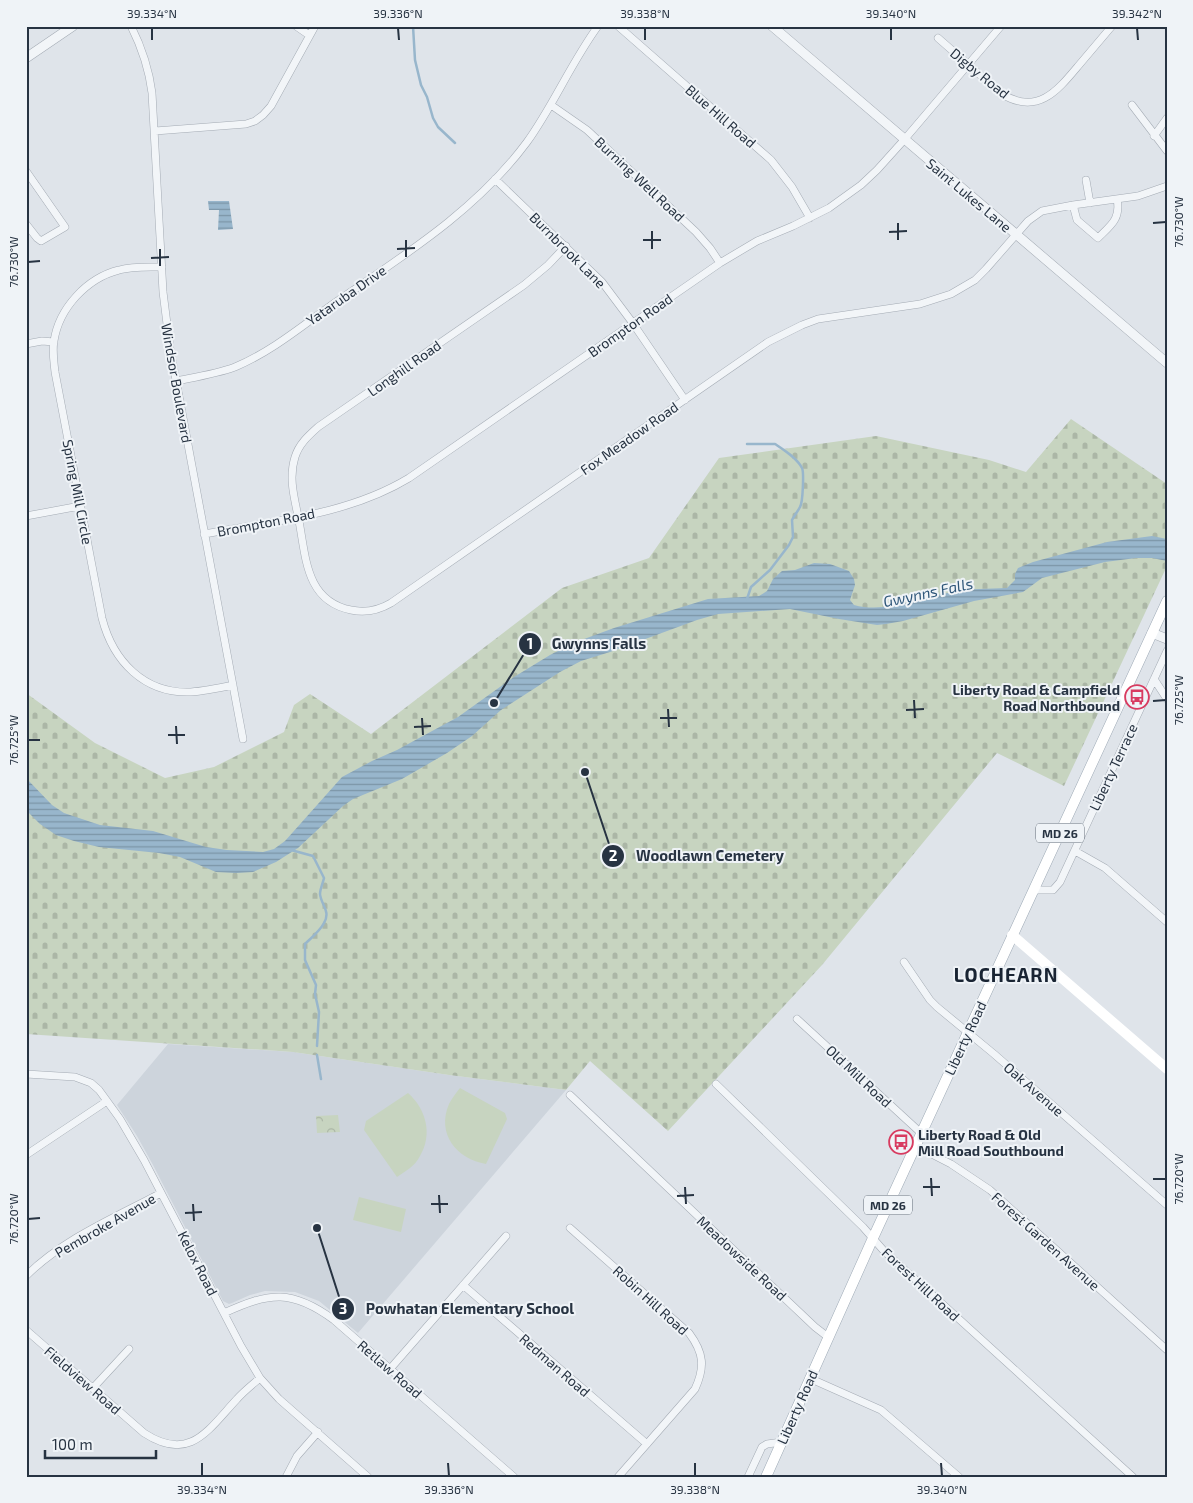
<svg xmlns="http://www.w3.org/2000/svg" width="1193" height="1503" font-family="'Exo 2',sans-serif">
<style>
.built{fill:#cdd4dc}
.forest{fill:url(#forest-crowns)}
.cemetery{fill:url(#cemetery-stones)}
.garden{fill:#c7d4c0}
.water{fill:url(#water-rules)}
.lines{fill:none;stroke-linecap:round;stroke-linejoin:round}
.stream{stroke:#98b6cc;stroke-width:2.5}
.minor-casing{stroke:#a4abb4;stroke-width:8}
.tertiary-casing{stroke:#a4abb4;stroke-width:10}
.primary-casing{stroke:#9eaab6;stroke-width:11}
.minor{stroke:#f2f5f8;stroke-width:7}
.tertiary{stroke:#f2f5f8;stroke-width:9}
.secondary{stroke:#fff;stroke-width:10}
.primary{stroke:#fff;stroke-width:10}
.ticks{fill:none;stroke:#273342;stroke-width:2}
.labels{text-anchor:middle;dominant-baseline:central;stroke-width:4;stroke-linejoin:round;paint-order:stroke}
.shield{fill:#eff3f7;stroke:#636d78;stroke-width:1}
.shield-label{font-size:12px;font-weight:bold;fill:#273342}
.street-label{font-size:14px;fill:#273342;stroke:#eff3f7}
.poi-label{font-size:14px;font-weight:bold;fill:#273342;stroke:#eff3f7;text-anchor:end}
.water-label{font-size:15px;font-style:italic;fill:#2e5679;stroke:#eff3f7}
.district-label{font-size:19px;font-weight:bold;letter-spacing:1px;fill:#192433;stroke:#eff3f7}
.leader{fill:none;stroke:#273342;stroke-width:2}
.callout-dot{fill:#273342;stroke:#eff3f7;stroke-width:2}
.mark-label{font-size:15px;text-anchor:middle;font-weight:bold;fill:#fff}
.callout-label{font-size:15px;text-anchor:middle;font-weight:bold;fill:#273342;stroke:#eff3f7;stroke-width:4;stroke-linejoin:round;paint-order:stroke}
.neatline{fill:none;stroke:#273342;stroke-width:2}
.ticks-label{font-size:12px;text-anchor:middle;fill:#273342}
</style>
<defs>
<pattern id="forest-crowns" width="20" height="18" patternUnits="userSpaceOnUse" patternTransform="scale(1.25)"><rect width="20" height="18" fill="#c7d4c0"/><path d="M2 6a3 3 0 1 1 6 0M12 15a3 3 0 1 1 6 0" fill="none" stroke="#abb6a6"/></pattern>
<pattern id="cemetery-stones" width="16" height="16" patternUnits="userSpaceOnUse" patternTransform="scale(1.25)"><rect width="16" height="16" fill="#c7d4c0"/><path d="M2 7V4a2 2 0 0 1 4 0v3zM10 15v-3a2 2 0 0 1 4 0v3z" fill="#abb6a6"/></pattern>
<pattern id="water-rules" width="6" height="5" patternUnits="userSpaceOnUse" patternTransform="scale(1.25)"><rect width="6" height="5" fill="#98b6cc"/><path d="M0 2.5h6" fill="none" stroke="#7c95a7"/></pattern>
</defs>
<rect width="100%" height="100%" fill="#dfe4ea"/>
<path class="built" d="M168,1044L293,1052L449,1075L566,1090L358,1333L319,1301L295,1292L265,1291L250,1295L232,1303L229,1304L223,1301L153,1165L137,1136L117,1105Z"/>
<path class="forest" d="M338,1115L340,1132L317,1133L316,1116Z"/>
<path class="cemetery" d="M1071,419L1167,484V566L1064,786L997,753L822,965L668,1131L590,1061L566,1090L449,1075L293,1052L26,1034V693L95,743L165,778L214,767L284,732L294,705L310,694L371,734L562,588L649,558L719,458L876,436L989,460L1026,472Z"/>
<path class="garden" d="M460,1088L505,1113L507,1119L486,1164C457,1159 436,1134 449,1104C452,1098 456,1093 460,1088Z
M408,1093C426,1109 433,1134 420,1156C415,1166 406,1171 397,1177L364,1130L366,1121Z
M359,1197L406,1209L401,1232L353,1220Z"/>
<path class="water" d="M208,201H229L233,229L218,230L219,210H209Z
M1152,536L1167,539V561L1152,558H1136L1105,562L1042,578L1023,592L974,601L903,621L886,624L877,625L839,619L790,609L718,614L697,620L610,652L581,661L560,672L501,710L472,736L447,753L402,779L353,799L343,806L298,848L276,862L253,872L236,873L216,872L180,857L159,853L99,847L74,841L56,835L40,824L26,810V778L52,805L64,813L100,825L153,831L206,847L227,850L263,852L274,849L285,841L342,777L372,761L397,750L458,717L514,677L550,655L576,642L614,628L708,599L759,596L767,591L773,579L782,571L795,570L814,563L830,564L849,571L854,579L855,585L850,600L854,605C886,614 920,597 953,592C971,588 988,589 1007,588L1015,580V574L1018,568L1033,562L1107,542Z"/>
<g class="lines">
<path class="stream" d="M413,26L415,60L421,85L427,97L433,118L438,127L455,143
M747,599L751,587L770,570L789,545L793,537L792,520C794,516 798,511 800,507C803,502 804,472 802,468C797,458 784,450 775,444H747
M291,850L313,856L324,878C323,883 320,889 320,894C321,905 331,911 324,923C320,931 311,938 305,944V960L316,985L315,994L319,1012L317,1046
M317,1055L321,1079"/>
<g class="minor-casing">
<path id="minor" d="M131,26C142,48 149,69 152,93L163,292L170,348L243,739
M296,26L309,35
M618,26L771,160L792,187L810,218
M938,38L1002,94C1038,116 1058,90 1079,65C1090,52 1101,39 1112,26
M551,105L587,130L696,232L710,248L720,263
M1132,105L1167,151
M155,131L246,124L255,121L263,115L271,106L315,26
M1154,136L1167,118
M26,171L65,227L41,241L37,238L26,224
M495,179L602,282L632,322L685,400
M1086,180L1090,203
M1073,205L1077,220L1098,238C1111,225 1121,219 1117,199
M566,246L548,265L524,285L318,427C308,436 299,444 295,457C288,479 295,500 299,521C306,558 306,601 351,610C365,613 379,610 391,603L768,342L802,325L818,319L920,304L951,294L975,280L986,269L1028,221L1042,211L1073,205L1138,196L1167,186
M162,267C148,267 133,266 119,270C87,278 59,308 54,341C52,351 54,362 55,372L102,618C113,661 144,694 191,692C205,691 219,688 233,685
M26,344L42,341L54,342
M176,381C196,377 216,374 235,367C271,352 302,326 333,304C403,256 476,211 527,142C553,106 571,63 598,26
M26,516L80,506
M204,534C273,521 348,515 409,478L720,263L757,241L793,226L829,208L861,185L877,170L904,140L1001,26
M1154,679L1167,699
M1075,851L1105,868L1167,922
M1033,890H1053L1060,882L1167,651
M904,962L930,1000L937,1007L994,1054L1167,1205
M797,1019L921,1133
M26,1074L75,1077L91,1083L99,1090L120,1119L144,1160L241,1346L260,1378L279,1399L368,1477
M716,1084L863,1227L884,1251L1133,1477
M570,1095L815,1327L828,1337
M916,1146L951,1164L990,1190L1167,1350
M26,1155L107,1101
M570,1228L689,1333C704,1353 705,1367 695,1389L618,1477
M26,1276C63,1239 116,1217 161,1193
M463,1285L647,1444
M224,1313C270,1292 292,1289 334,1320L514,1477
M26,1330L144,1433C190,1463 208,1430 237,1399C244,1391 252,1385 260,1378
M390,1369L506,1236
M809,1378L881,1410L959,1477
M93,1388L129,1349
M286,1477L297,1456L318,1432
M748,1477L762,1447L767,1444L782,1442"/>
</g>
<g class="tertiary-casing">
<path id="tertiary" d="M772,26L1167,363
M26,58L73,26
M1152,633L1167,639"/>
</g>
<g class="primary-casing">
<path id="primary" d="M766,1477L873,1238L1167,601"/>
</g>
<use href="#minor" class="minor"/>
<use href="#tertiary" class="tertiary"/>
<path class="secondary" d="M1012,935L1167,1069"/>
<use href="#primary" class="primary"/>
</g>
<path class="ticks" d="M152,28V40M398,28L399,40M645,28V40M891,28V40M1137,28L1138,40M898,223V240M1153,223L1166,222M652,231V249M889,232L907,231M406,240V257M643,240H661M160,249V266M397,249L415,248M151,258L169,257M28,262L40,261M914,700L915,718M1153,701L1166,700M668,709L669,727M906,710L924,709M422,718L423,735M660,718H677M176,726L177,744M414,727L431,726M168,735H185M28,740H40M931,1178L932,1196M1153,1179H1166M685,1187L686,1204M923,1187H940M439,1195L440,1213M677,1196L694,1195M193,1204L194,1221M431,1204H448M185,1213L202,1212M28,1219L40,1218M202,1463V1476M448,1463L449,1476M695,1463V1476M941,1463L942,1476"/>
<defs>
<g id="bus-ring" transform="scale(1.25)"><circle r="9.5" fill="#eff3f7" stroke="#d83b60" stroke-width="1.5"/><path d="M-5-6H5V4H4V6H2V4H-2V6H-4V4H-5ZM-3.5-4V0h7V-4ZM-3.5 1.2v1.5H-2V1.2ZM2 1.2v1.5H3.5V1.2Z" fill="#d83b60"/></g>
</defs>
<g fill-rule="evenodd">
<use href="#bus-ring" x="1137" y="697"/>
<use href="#bus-ring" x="901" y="1142"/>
</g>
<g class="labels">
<g class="shield">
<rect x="1036" y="823.5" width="48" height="19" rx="4"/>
<rect x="864" y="1195.5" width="48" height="19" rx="4"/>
</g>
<g class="shield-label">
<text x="1060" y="833">MD 26</text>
<text x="888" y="1205">MD 26</text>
</g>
<g class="street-label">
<text transform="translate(980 73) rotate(39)">Digby Road</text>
<text transform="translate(721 116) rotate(41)">Blue Hill Road</text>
<text transform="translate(640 179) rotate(43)">Burning Well Road</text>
<text transform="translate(969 195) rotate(40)">Saint Lukes Lane</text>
<text transform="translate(568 250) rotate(45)">Burnbrook Lane</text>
<text transform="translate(346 295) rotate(-35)">Yataruba Drive</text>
<text transform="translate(630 325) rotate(-35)">Brompton Road</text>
<text transform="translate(404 368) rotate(-35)">Longhill Road</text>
<text transform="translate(177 383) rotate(80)">Windsor Boulevard</text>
<text transform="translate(629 438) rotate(-35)">Fox Meadow Road</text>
<text transform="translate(78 492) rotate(79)">Spring Mill Circle</text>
<text transform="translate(266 522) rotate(-11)">Brompton Road</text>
<text transform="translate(1113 767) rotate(-65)">Liberty Terrace</text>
<text transform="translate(965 1038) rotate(-65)">Liberty Road</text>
<text transform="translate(859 1076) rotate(43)">Old Mill Road</text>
<text transform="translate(1034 1089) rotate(41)">Oak Avenue</text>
<text transform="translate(105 1225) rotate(-30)">Pembroke Avenue</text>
<text transform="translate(1046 1241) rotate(42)">Forest Garden Avenue</text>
<text transform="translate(742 1258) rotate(43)">Meadowside Road</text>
<text transform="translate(198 1263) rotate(63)">Kelox Road</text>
<text transform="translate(921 1284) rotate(43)">Forest Hill Road</text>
<text transform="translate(651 1300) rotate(42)">Robin Hill Road</text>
<text transform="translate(555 1365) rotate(41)">Redman Road</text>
<text transform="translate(390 1369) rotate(41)">Retlaw Road</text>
<text transform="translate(83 1380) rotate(41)">Fieldview Road</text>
<text transform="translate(797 1407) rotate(-66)">Liberty Road</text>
</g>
<g class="poi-label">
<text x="1120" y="689">Liberty Road &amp; Campfield<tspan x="1120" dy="16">Road Northbound</tspan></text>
<text x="918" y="1134" text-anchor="start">Liberty Road &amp; Old<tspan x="918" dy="16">Mill Road Southbound</tspan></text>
</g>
<g class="water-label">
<text transform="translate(928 592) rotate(-12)">Gwynns Falls</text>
</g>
<g class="district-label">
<text x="1006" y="974">LOCHEARN</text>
</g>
</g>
<path class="leader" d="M494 703L530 644M585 772L613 856M317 1228L343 1309"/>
<g class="callout-dot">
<circle cx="494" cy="703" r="5"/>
<circle cx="585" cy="772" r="5"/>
<circle cx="317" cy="1228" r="5"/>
<circle cx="530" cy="644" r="12"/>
<circle cx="613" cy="856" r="12"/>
<circle cx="343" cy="1309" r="12"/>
</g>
<g class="mark-label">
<text x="530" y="649">1</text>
<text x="613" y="861">2</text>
<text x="343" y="1314">3</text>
</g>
<g class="callout-label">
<text x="599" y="649">Gwynns Falls</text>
<text x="710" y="861">Woodlawn Cemetery</text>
<text x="470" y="1314">Powhatan Elementary School</text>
</g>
<rect width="1193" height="1503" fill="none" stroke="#eff3f7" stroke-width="55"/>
<path d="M45 1450v8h111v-8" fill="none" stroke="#273342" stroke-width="2.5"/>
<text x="52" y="1450" font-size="15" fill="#273342" stroke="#eff3f7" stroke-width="4" paint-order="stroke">100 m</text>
<rect x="28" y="28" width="1138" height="1448" class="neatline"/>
<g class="ticks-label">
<text x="152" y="18">39.334°N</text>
<text x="398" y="18">39.336°N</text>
<text x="645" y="18">39.338°N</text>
<text x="891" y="18">39.340°N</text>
<text x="1137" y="18">39.342°N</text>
<text transform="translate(1179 222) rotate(-90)" y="4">76.730°W</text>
<text transform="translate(14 262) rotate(-90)" y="4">76.730°W</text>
<text transform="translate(1179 700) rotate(-90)" y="4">76.725°W</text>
<text transform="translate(14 740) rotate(-90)" y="4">76.725°W</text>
<text transform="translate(1179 1179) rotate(-90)" y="4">76.720°W</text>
<text transform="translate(14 1219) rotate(-90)" y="4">76.720°W</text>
<text x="202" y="1494">39.334°N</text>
<text x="449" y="1494">39.336°N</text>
<text x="695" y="1494">39.338°N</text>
<text x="942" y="1494">39.340°N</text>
</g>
</svg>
